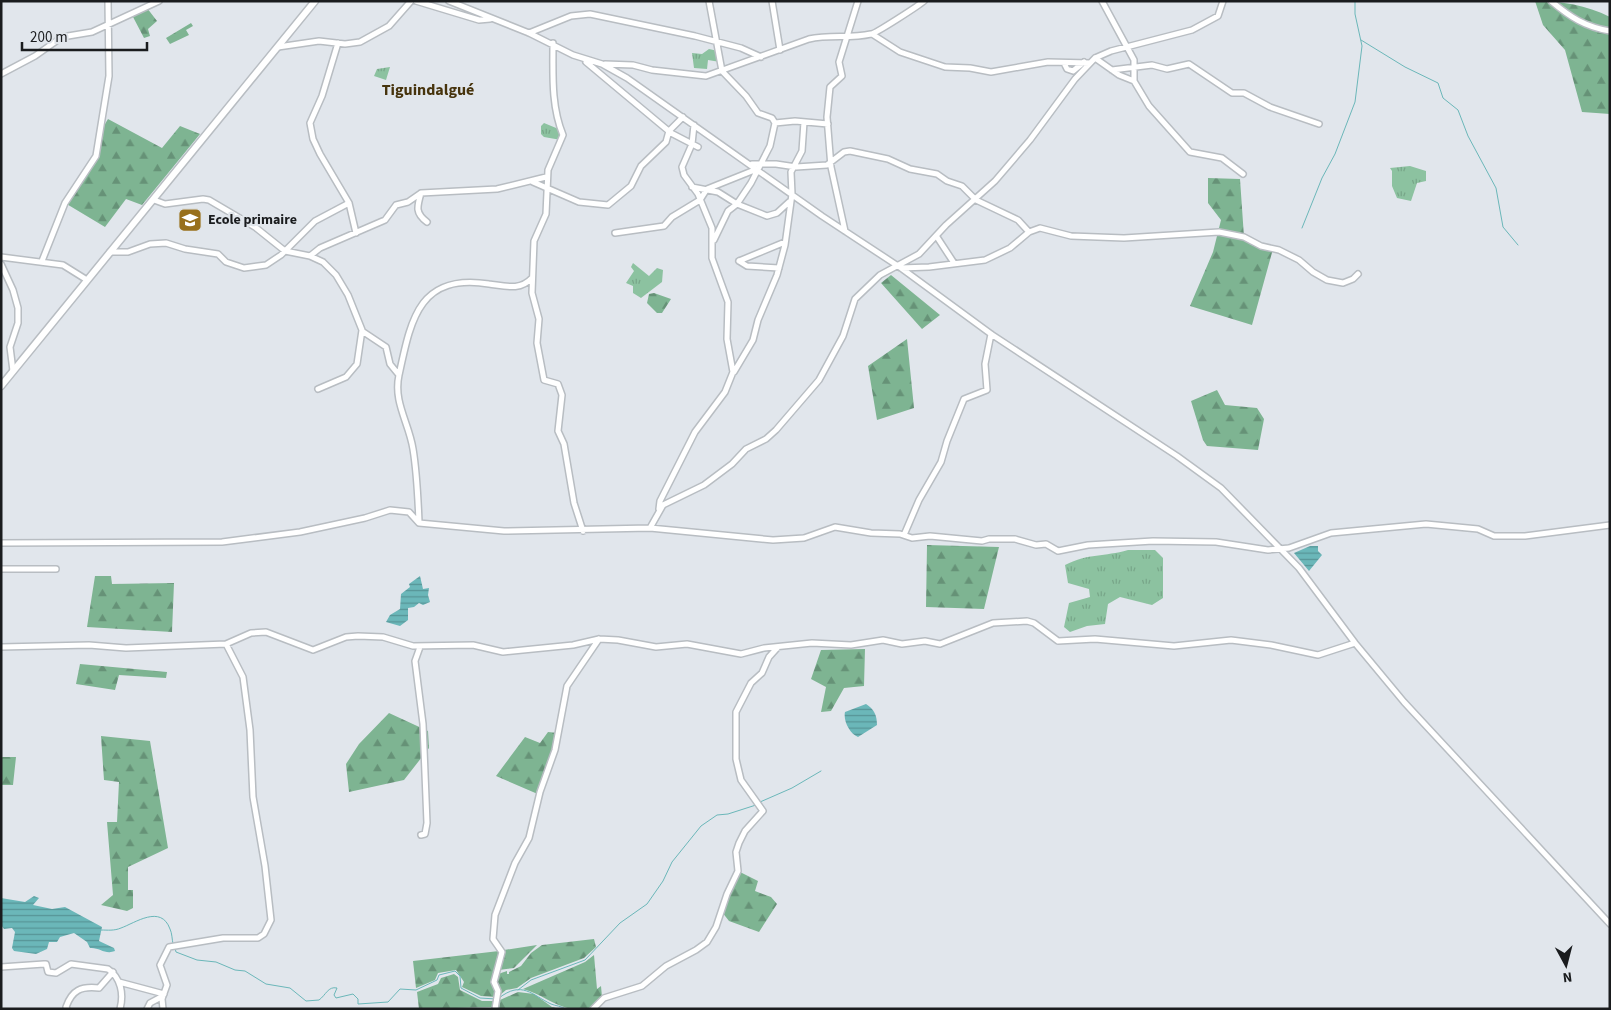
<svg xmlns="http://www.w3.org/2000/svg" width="1611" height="1010" font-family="'Source Sans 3',sans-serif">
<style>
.grass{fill:url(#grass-tufts)}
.forest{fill:url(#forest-firs)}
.water{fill:url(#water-rules)}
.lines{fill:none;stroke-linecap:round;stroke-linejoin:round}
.stream{stroke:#6bb7b9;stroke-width:1}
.minor-casing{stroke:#b8bdc2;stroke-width:8}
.tertiary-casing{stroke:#b8bdc2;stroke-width:9}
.minor{stroke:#fff;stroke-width:5}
.tertiary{stroke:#fff;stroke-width:6}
.labels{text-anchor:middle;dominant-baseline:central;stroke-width:4.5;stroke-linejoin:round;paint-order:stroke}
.poi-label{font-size:14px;font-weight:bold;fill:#1a1c1e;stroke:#e1e6ec;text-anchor:start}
.quarter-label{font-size:16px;font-weight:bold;fill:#47340d;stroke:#e1e6ec}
</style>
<defs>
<pattern id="grass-tufts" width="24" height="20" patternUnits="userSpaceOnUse" patternTransform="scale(1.25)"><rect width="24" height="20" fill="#8cc2a0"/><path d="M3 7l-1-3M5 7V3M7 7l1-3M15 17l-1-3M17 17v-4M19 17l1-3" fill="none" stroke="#78a689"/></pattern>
<pattern id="forest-firs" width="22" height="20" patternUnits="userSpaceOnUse" patternTransform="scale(1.25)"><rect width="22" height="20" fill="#7eb492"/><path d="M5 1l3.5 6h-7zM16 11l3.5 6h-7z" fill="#669277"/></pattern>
<pattern id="water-rules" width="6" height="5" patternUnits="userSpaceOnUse" patternTransform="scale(1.25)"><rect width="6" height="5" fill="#6bb7b9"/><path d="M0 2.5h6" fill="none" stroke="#579496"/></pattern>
</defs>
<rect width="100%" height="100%" fill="#e1e6ec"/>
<path class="grass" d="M709,49L718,51L720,62L708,60L707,69L694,68L692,53L702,54Z
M390,67L386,80L374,76L377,69Z
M544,123L561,130V140L544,137L541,134V126Z
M1410,166L1426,171V181L1417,183L1411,201L1397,198L1392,186V171L1390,168Z
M633,263L649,276L657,268L663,270L662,282L641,298L633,293V286L626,283L634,271L631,267Z
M1128,550H1155L1163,558V598L1152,605L1120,597L1108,604L1105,624L1087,626L1070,632L1064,627L1069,603L1090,597L1089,589L1068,583L1065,565C1089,553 1104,557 1128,550Z"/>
<path class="forest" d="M1535,1C1562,1 1586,5 1610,17V114L1582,112L1565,50L1543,25Z
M147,8L157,21L148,29L150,36L144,38L132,15Z
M191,23L193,26L186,30L189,35L170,44L166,38Z
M108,119L162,148L180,126L200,134L142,205L126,199L105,227L65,203L96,156L99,134Z
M1208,178L1240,179L1244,237L1273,249L1252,325L1190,306L1213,252L1221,220L1208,203Z
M891,275L940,315L922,329L881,283Z
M654,293L671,299L662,313H657L647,303L649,294Z
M907,339L914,408L877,420L868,366Z
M1217,390L1225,405L1257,408L1264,419L1258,450L1207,446L1203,440L1191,401Z
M927,545L999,547L984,609L926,607Z
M95,576H111L112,584L174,583L172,632L87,627Z
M865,649L864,686L844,688L831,711L821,712L826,687L811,679L821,650Z
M80,664L167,672L166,678L119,675L115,690L76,684Z
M389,713L428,731L429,748L404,780L349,792L346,764L359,744Z
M548,732L558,733L540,795L496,776L525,737L540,743Z
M101,736L150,741L168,848L128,867V890H133V908L127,911L101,905L113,895L107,822H117L119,782L104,780Z
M1,757H16L13,785H1Z
M738,871L758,881L755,891L771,897L777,904L759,932L729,921L722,912Z
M594,939L596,947L584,958L531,978L517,988L506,990L500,995V988L496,983L498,974L507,971V974H509V972L521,966L531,953L542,945Z
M537,945L514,968L499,970L504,950Z
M499,951L491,983L496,991L495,997L481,996L462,987L464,982L456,970L438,973L435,980L416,988L413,961Z
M594,955L597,989L601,986L602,997L592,1009C586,1009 578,1010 572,1009C554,1006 540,993 523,989L585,962Z
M454,974L458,977L460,990L482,1001H496L494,1007L419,1009L417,992L438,984L441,978Z
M518,992L534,994L552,1007L560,1009H499L500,1000Z"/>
<path class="water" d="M1310,546H1318V551L1322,555L1309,571L1294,553Z
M420,576L423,589L429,588L428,595L430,602L423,605L419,603L414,607L408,608V620L400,626L386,622L390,615L400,609L401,594L410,587L409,584Z
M866,704C874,709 877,715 877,725L858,737C850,734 843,721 845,712Z
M34,896L39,898L33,905L52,909L65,907L102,927L99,941L114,948L115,951C105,955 99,947 90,948L87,942L74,933L60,937L57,942H49L47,949L36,954L14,951L12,948L15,932L12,928L4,929L1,925V898L25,902Z"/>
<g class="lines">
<path class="stream" d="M1361,40L1405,67L1438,83L1443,98L1458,110L1468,136L1496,188L1503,227L1518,245
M1302,228L1322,178L1335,154L1355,102L1362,46L1355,14V1
M760,802L792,788L821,771
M101,930C108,930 114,931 121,928C135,923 161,904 170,929C172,933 172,939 173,944
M175,948L176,952L197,960L216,962L235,970L245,971L266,984L290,988L306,1001L319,1000C326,995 328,986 337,988L334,995L336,998L353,994L358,999V1004L388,1002L400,989L416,990L437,980L439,975L455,971L460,976L461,988L480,998L496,999
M518,990L531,980L585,960L620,923L647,904L663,881L672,862L701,826L717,815L728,814L756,805
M499,998C522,980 532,995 551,1004C556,1006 561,1006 566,1009"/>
<g class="minor-casing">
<path id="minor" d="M416,1L479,20L490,19
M449,1L529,33L573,55L602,64L627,78L822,216L901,268L991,334L1177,456L1221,488L1299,568L1355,643L1404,702L1610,924
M709,1L722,71L746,96L758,113L772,118L775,123L770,146L751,183L737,204L728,211L714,240
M772,1L780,50
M1102,1L1134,60V81
M1551,1C1570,17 1585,27 1610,31
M529,33L571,16L590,14L695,36L741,48L761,57
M872,34L900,52L945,67L970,68L991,72L1048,62L1090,63
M338,43L322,96L310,123L313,139L320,154L349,203L356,233
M553,43C553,74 551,106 563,135L548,170L546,214L534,241L532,293L539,319L537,343L544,380L558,384L562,395L558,431L564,444L574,503L583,531
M278,47L319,41L345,44L360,42L389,26L411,1
M1095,58L1119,75L1134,81L1149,106L1190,152L1222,158L1243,174
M586,62L671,133L698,147
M1064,63L1067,69L1073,71L1084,62
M605,64L633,65L652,70L706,76L809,39C830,34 850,39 871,34C875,34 918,6 924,1
M1112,70L1152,65L1167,69L1189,64L1232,93H1244L1270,107L1319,124
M1,74L35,56L62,37L92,32L159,1
M775,123L795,121L828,124
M752,164H776L796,167L827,165L844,152L850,151L888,159L910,169L937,174L947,181L962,186L976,200L1018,220L1029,232
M533,182L579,202L608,205L631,186L641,166L666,142L669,131L683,117
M692,187L718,192L737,204L767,216L777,213L789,202
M421,193C417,207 415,213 427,222
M154,200L165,204L203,199L209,200L255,227L285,251L310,256L323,262L336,275L348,295L362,330L357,364L346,377L318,389
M845,231L831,167L827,117L830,87L842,76L839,62L858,1
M615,233L664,226L672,217L700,200L707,189L757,169
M937,237L954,263
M110,252H128L150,244L166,243L185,249L218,254L226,262L244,268L266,265L281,255L315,221L349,203
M310,256L320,248L385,220L396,205L408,202L421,193L497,189L546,177
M1,257L63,265L87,280
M42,261L65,203L96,156L109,76L108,1
M739,261L785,242
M739,261L747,266L779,268
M1,264L13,290L18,308V323L10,347L13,371
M901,268L929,267L985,260L1010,248L1029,232L1040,228L1071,236L1124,238L1219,232L1244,237L1261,246L1279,250L1299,260L1313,272L1327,280L1343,283L1353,279L1358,274
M362,331L386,347L390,364L399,375C393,402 409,423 413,449C417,473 418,498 419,522
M734,372L753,340L758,320L777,275L785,245L792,194L791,172L802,151L804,122
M399,375C411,319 419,273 489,284C505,286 520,291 532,278
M659,509L660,501L695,432L725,392L733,372L727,339L728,302L712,258V228L698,194L684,175L682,167L692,144L694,125
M650,528L663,505L704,485L732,464L746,449L766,439L776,430L819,380L843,336L855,299L880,275L919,254L946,225L995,181L1030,140L1075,79L1095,58L1111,51L1192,30L1218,16L1223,1
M904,535L919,500L941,462L947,441L964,399L987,390L985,364L991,334
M1,543L222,542L300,532L365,518L390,510L409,512L419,523L504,531L650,528L773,540L804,538L835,527L871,533L900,534L912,538L930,536L982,541L989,539H1015L1036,545L1046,544L1058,551L1088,545L1153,541L1216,542L1268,550L1289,548L1331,533L1426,524L1478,529L1494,536H1525L1610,525
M1,569H56
M1,647L89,645L126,648L226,644L251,633L266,632L313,650L346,637L358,636L383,637L413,646L473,645L503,652L573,645L599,639L618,640L656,647L687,644L741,654L764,648L812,643L851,645L883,640L902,644L925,641L940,644L993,623L1027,621L1034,623L1058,641L1095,639L1174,646L1231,640L1271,645L1318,655L1355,643
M420,647L415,661L423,724L427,823L425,834L421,835
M1,967L44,964H46L48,972L56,973L71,964L108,969C121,978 124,994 120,1009
M119,982L164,994
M67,1009L66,1007C72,990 81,986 99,988L113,972
M147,1009L150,1003L163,996
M163,1009L162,999L167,985L160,965L169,947L223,938H258L264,934L271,920L265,866L253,797L250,730L243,677L226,644
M495,1009L498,991L494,982L502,952L493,939L495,915L515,863L529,838L540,792L555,750L567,686L599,639
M593,1009L604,998L642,986L666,966L696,950L707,942L716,927L727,894L738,871L736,852L739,843L745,831L763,811L741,780L736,759V712L751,683L762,673L769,657L778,647"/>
</g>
<g class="tertiary-casing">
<path id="tertiary" d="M1,386L315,1"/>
</g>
<use href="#minor" class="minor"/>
<use href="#tertiary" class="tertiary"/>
</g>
<defs>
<g id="school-square" transform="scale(1.25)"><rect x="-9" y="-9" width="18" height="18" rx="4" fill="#98701c" stroke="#e1e6ec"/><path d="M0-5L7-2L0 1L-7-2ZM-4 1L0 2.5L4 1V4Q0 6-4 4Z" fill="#fff"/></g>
</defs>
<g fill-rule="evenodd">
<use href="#school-square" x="190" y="220"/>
</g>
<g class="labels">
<g class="poi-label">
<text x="208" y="220">Ecole primaire</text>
</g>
<g class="quarter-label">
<text x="428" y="90">Tiguindalgué</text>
</g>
</g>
<rect width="1611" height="1010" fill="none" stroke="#1a1c1e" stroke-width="5"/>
<g transform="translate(1566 965) rotate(173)" stroke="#e1e6ec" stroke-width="4" paint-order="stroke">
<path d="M0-4L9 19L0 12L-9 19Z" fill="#1a1c1e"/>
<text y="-8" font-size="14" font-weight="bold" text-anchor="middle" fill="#1a1c1e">N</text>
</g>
<path d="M22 42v8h125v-8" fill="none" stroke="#1a1c1e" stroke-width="2.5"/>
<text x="30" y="42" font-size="15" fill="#1a1c1e" stroke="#e1e6ec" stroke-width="4" paint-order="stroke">200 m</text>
</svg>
